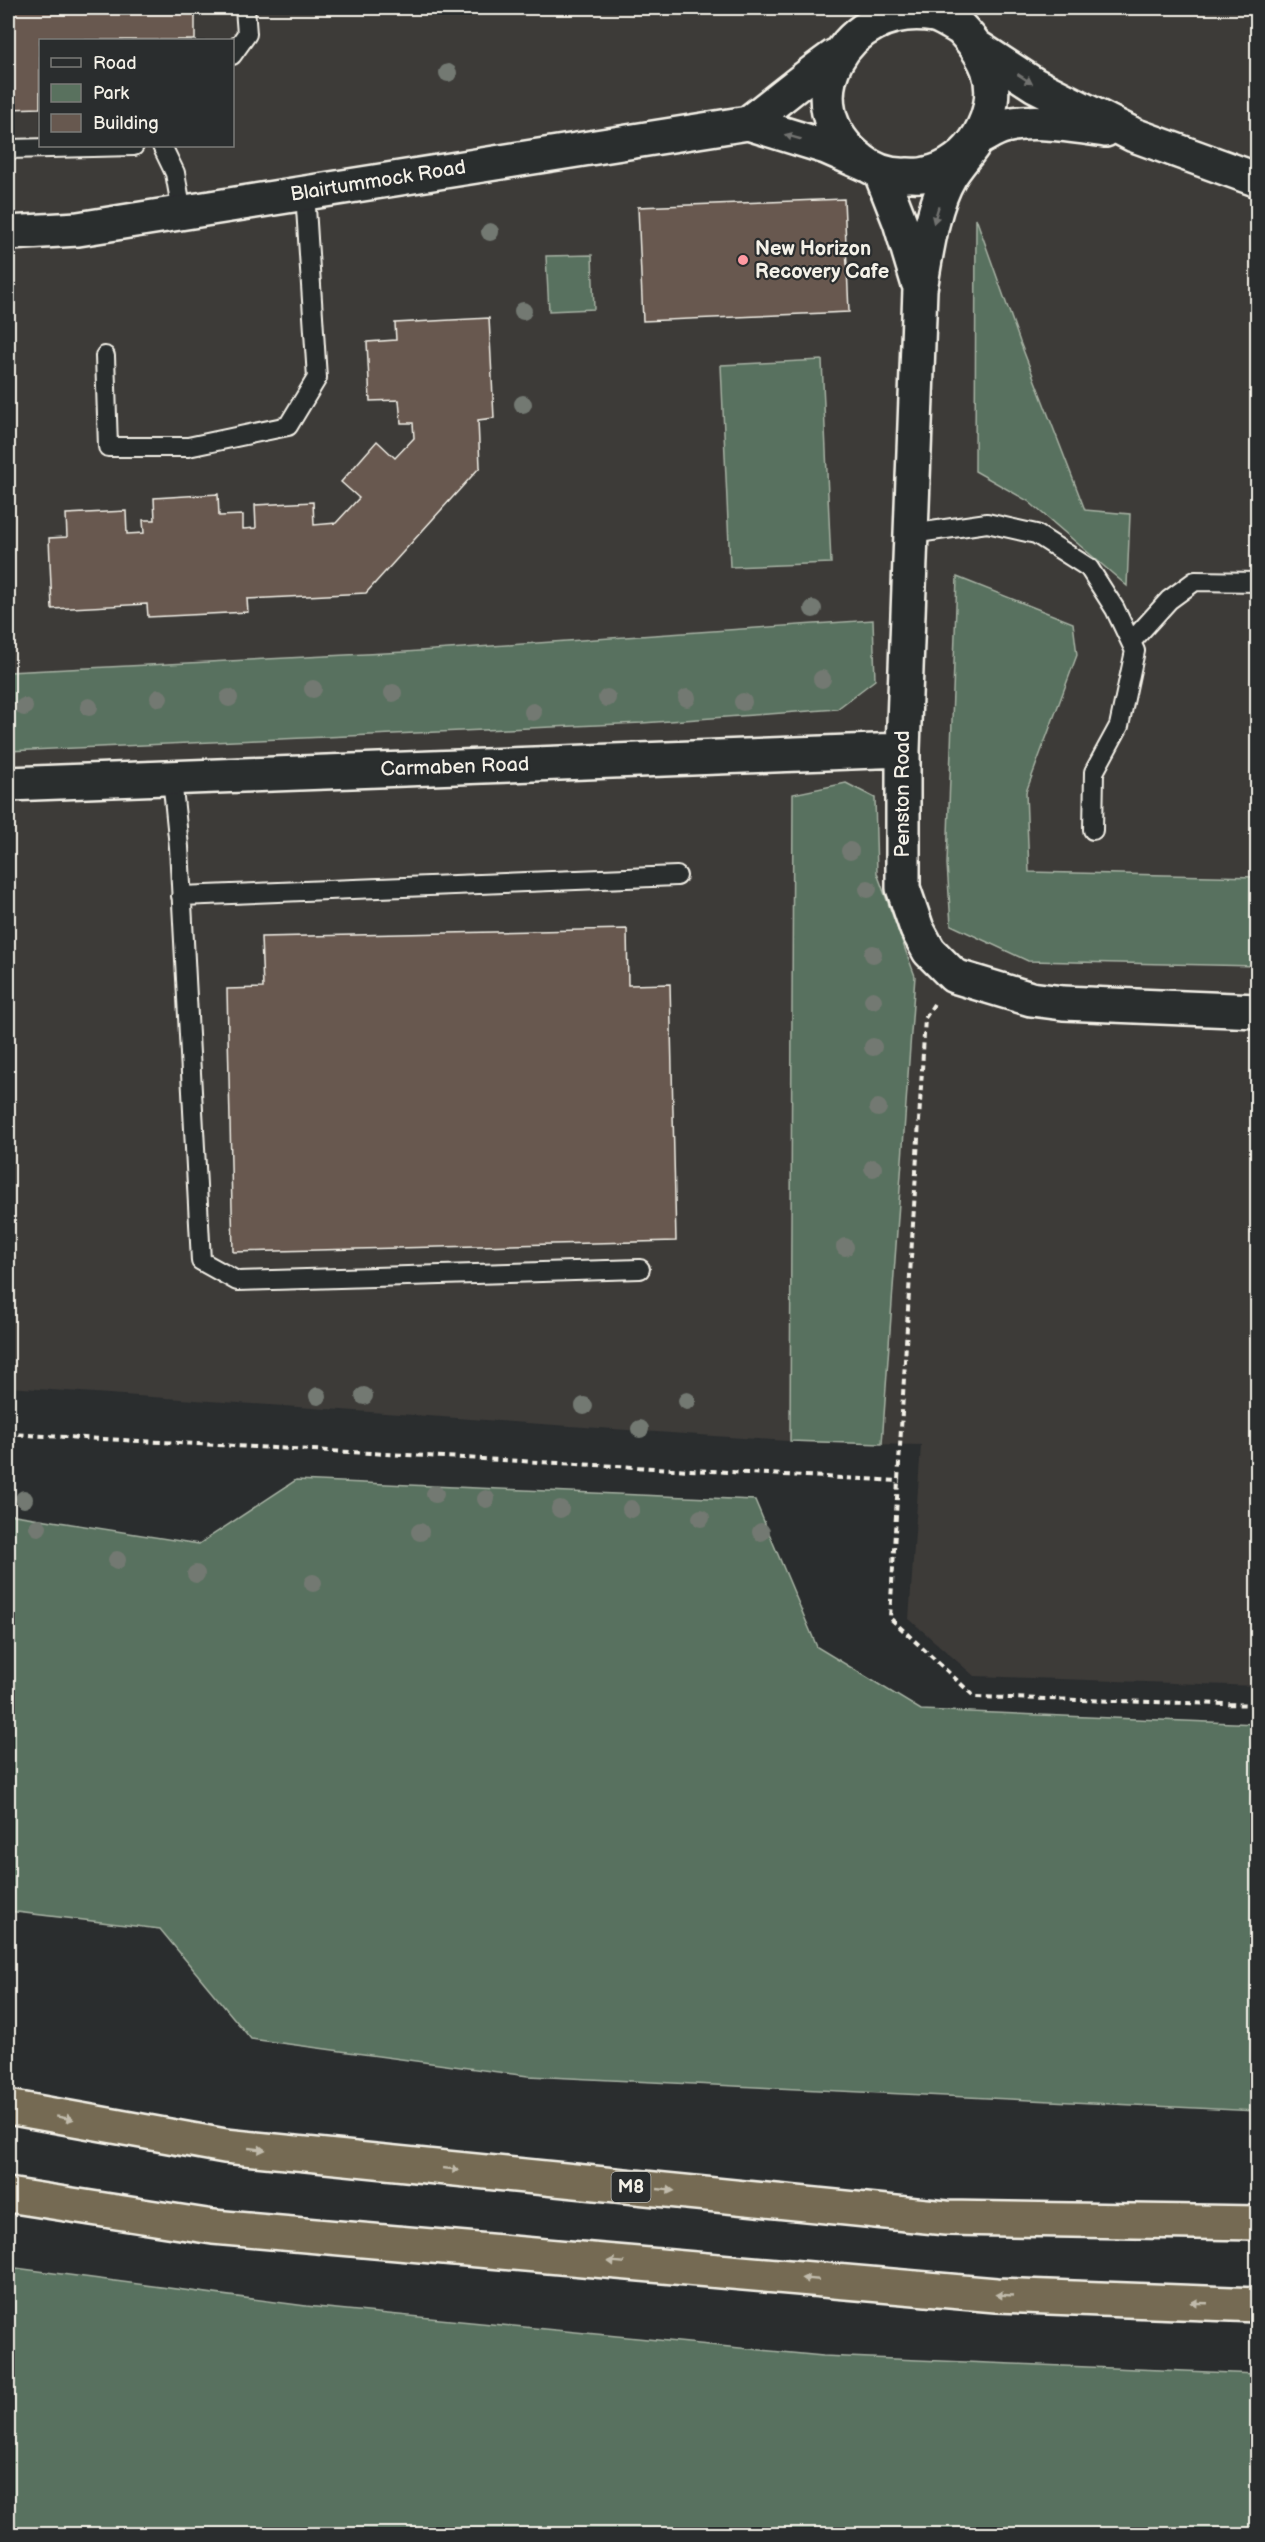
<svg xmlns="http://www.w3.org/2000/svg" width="1265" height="2542" font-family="'Balsamiq Sans',sans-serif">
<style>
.built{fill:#3c3a38;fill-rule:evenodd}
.green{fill:#59715e;stroke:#a6b1a3;stroke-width:1.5}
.building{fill:#67584f;stroke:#f4f1e8;stroke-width:1.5}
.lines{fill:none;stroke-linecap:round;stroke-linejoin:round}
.service-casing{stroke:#f4f1e8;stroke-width:22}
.minor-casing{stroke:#f4f1e8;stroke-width:38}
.motorway-casing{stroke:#f4f1e8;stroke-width:38}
.path{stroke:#f4f1e8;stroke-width:4;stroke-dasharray:6 4.5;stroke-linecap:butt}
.service{stroke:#2a2d2e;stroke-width:18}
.minor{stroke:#2a2d2e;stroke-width:33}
.motorway{stroke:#746b52;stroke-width:33}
.tree{fill:#737972}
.oneway{fill:#71726f}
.oneway2{fill:#c1bbac}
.poi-dot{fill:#ff9aa2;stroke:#2a2d2e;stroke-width:2}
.labels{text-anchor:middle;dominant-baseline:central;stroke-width:4.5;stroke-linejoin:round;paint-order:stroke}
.shield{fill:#2a2d2e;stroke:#b7b6b0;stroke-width:1.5}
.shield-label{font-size:18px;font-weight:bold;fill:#f4f1e8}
.street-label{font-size:20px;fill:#f4f1e8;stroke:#2a2d2e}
.poi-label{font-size:20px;font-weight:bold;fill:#f4f1e8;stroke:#2a2d2e;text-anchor:start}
</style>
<rect width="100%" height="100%" fill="#2a2d2e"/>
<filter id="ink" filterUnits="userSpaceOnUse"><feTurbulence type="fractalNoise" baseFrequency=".0167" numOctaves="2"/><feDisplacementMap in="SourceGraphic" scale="12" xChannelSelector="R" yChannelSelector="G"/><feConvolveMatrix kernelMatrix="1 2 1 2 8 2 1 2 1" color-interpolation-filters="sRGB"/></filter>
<g filter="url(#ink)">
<path class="built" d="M8,8H1257V1686L974,1676L909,1619L921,1445L815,1443L8,1387ZM40,40H232V146H40Z"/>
<path class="green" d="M976,218L1020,342L1085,510L1130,514L1127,586L1028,501L975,471Z
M592,255L594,309L549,311L546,256Z
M822,360L831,563L730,567L721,365Z
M957,577L1073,623L1077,655L1026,792L1029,872L1257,877V966L1028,961L951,925L947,864Z
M873,620L875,680L837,709L642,723L8,751V672L405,652Z
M846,783L875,798L877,873L915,976L882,1444L790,1441L793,794Z
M296,1480L755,1500L817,1647L921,1710L1257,1724V2111L528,2076L251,2039L160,1929L8,1911V1514L199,1544Z
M8,2267L306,2306L823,2356L1257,2374V2534H8Z"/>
<path class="building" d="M8,8H195V40H40V108L8,109Z
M844,199L849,312L643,321L638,207Z
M489,318L494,418L478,420L480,467L366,593L247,599L248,612L148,617L147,604L52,609L49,538L67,537L66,514L126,511L127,534L144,533L143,520H155L154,498L218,494L219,516L243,515V529L256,528L255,505L313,502L314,525L336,523L359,498L341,482L377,441L395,458L414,438L413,423H401L399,400L370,401L367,342L396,340L395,323Z
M627,929L628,985L670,984L676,1241L233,1252L227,989L263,988L261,937Z"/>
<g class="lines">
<g class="service-casing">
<path id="service" d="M232,55L247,34L245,8
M162,146L175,173L182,212
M8,149L134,146
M105,356L108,447H188L288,426L317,378L305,192
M911,534L987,523L1036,534L1089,568L1115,609L1135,651L1119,726L1094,772L1093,830
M1131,642L1169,600L1195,581L1258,582
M172,778L179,847L201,1261L237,1281L640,1269
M181,896L677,876"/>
</g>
<g class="minor-casing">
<path id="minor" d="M941,8C958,26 979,44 988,69C1003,112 971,166 926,174C920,176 914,175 908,175C891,176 874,171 861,160C787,104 845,0 934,15C942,17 951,23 958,27
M977,47L1035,85L1134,135L1258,180
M748,123C777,101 805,77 835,56
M979,138C987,134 996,128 1005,126C1032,118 1078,126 1105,130
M973,145C966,155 957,165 950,176C932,206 926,255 920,289L903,750V888L917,929L929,951L954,976L1031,999L1063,1003L1258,1011
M880,171L900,222L918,282
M8,233L78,229L748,123L826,147L867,165
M8,784L903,750"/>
</g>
<g class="motorway-casing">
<path id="motorway" d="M8,2107L225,2146L946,2218L1258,2223
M8,2195L213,2227L996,2295L1258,2305"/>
</g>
<path class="path" d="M934,1004L925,1018L890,1618L975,1697L1258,1705
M8,1434L900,1481"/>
<use href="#service" class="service"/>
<use href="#minor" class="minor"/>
<use href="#motorway" class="motorway"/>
</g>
<g class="tree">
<circle cx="448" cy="73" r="9"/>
<circle cx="490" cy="232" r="9"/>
<circle cx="523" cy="311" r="9"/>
<circle cx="523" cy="404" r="9"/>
<circle cx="813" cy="609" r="9"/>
<circle cx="822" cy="679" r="9"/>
<circle cx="313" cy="689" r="9"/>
<circle cx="393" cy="693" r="9"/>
<circle cx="159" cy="698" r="9"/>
<circle cx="229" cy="698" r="9"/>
<circle cx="607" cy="698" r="9"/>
<circle cx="687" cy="698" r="9"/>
<circle cx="743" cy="702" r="9"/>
<circle cx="24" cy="707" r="9"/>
<circle cx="89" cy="707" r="9"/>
<circle cx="533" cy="712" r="9"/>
<circle cx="850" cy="851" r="9"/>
<circle cx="868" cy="889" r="9"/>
<circle cx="873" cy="954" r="9"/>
<circle cx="873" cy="1000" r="9"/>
<circle cx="873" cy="1047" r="9"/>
<circle cx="878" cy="1108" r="9"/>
<circle cx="873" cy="1168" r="9"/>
<circle cx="845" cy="1247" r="9"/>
<circle cx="318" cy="1396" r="9"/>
<circle cx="364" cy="1396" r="9"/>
<circle cx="687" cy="1401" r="9"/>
<circle cx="584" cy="1406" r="9"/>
<circle cx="640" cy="1429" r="9"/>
<circle cx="435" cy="1494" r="9"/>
<circle cx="24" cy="1499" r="9"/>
<circle cx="486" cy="1499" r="9"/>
<circle cx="560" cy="1509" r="9"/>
<circle cx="631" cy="1509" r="9"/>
<circle cx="701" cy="1518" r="9"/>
<circle cx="38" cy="1527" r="9"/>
<circle cx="420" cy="1532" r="9"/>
<circle cx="761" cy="1532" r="9"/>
<circle cx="117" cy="1560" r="9"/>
<circle cx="196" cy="1574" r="9"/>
<circle cx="313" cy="1583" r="9"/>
</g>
<defs><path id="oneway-solid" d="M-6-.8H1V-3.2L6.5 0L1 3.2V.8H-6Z" transform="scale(1.5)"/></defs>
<g class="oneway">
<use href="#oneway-solid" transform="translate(1025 79) rotate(33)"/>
<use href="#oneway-solid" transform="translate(793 137) rotate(-164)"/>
<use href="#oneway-solid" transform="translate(936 215) rotate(107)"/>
</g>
<g class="oneway2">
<use href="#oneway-solid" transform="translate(65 2118) rotate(10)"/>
<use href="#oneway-solid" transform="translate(257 2149) rotate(6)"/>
<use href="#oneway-solid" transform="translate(451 2169) rotate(6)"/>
<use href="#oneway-solid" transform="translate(666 2190) rotate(6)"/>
<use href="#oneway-solid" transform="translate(616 2262) rotate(-175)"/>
<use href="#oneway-solid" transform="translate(810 2279) rotate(-175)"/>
<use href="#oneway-solid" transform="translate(1004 2295) rotate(-177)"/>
<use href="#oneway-solid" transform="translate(1199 2303) rotate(-178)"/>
</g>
</g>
<circle class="poi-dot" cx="743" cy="260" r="6"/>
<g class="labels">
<rect class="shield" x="611.5" y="2172" width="39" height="30" rx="4.5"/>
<g class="shield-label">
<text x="631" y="2187">M8</text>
</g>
<g class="street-label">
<text transform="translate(378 181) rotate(-9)">Blairtummock Road</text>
<text transform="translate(455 767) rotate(-2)">Carmaben Road</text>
<text transform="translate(903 794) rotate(-90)">Penston Road</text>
</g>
<g class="poi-label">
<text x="755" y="249">New Horizon<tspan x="755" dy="23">Recovery Cafe</tspan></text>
</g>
</g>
<rect width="1265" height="2542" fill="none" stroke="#2a2d2e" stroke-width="30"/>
<rect x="15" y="15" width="1235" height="2512" fill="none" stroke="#f4f1e8" stroke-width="2" filter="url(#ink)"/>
<rect x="39" y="39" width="195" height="108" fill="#2a2d2e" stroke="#7b7b78" stroke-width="1.5"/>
<rect x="51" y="58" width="30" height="9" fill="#2a2d2e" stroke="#7b7b78" stroke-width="1.5"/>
<text x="93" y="69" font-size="18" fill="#f4f1e8">Road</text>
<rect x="51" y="84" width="30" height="18" fill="#59715e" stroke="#7b7b78" stroke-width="1.5"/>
<text x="93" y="99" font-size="18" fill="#f4f1e8">Park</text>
<rect x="51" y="114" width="30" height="18" fill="#67584f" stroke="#7b7b78" stroke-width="1.5"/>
<text x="93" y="129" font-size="18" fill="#f4f1e8">Building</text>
</svg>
